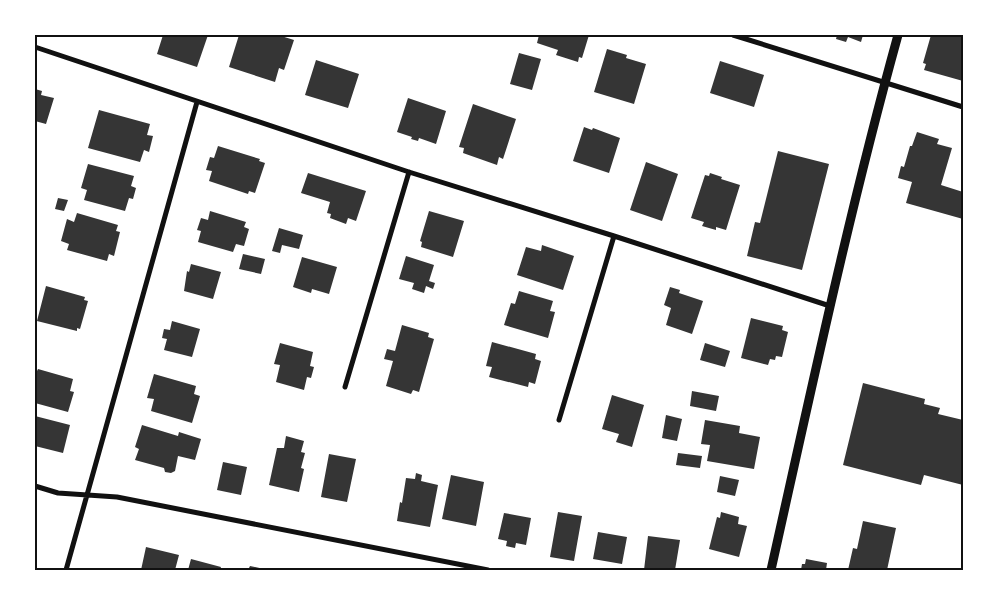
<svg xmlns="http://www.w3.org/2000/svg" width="998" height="605" font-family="'Titillium Web',sans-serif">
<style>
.building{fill:#353535}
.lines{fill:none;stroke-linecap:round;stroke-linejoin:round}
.minor{stroke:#111;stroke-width:5}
.tertiary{stroke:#111;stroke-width:9}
.neatline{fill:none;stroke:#111;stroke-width:2}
</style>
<rect width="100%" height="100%" fill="#fff"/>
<path class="building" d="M163,35H208L197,67L157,54Z
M239,35H278L294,40L284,70L279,68L275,82L229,67Z
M539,35H589L582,58L579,57L578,62L556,55L558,50L537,43Z
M837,35H863L861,42L848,37L846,42L836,39Z
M931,35H963V81L924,70L926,64L923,63Z
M607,49L627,55L626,58L646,64L634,104L594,92Z
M519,53L541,59L532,90L510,84Z
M316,60L359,74L348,108L305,95Z
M720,61L764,75L754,107L710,93Z
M35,89L42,91L41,95L54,98L46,124L35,121Z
M408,98L446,111L436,144L419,138L418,141L411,139L412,137L397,132Z
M473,104L516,119L503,159L499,157L497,165L463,153L464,148L459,147Z
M99,110L150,124L147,135L153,136L149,152L144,150L140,162L88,148Z
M584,127L592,130L593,128L620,138L609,173L573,161Z
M917,132L939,139L937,144L952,148L941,185L963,192V219L906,203L912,182L898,178L901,166L904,167L910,146H912Z
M218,146L260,159L259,161L265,163L255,193L249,191L248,194L209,181L212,171L206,170L210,157L214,158Z
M778,151L829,164L802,270L747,256L755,222L760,223Z
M646,162L678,174L662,221L630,210Z
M88,164L134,176L131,186L136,188L133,199L129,198L125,211L84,200L87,190L81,188Z
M308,173L366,191L356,221L348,218L346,224L330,218L331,214L327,213L330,202L301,193Z
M710,173L722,177L721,179L740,185L726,230L716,227V230L702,226L704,222L691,218L705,175L709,176Z
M58,198L68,200L64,211L55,209Z
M210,211L246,222L244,227L249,229L244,246L236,244L233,252L198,242L201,231L197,230L201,218L208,220Z
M429,211L464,221L453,257L421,247L422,242L420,241Z
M77,213L118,225L116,231L120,232L114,256L109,254L107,261L67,250L69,244L61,241L67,219L74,222Z
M279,228L303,235L299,249L282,245L280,253L272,251Z
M542,245L574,256L563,290L517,275L526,247L541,251Z
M243,254L265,259L261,274L239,269Z
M406,256L434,265L429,281L435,283L433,289L426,286L424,293L412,289L414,283L399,279Z
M302,257L337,267L329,294L312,289L311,293L293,287Z
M191,264L221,272L213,299L184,291L187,271L189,272Z
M46,286L85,297L84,300L88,301L80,329L77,328V331L37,321Z
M670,287L680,290L679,293L703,301L692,334L666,325L671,308L664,305Z
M519,291L553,301L550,311L555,312L548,338L504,325L511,303L515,304Z
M751,318L783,326L782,330L788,332L782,357L776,356L775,360L770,359L768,365L741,358Z
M172,321L200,329L192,357L164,350L167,339L162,338L164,329L170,330Z
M402,325L429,333L428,337L434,339L419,392L413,390L411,394L386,386L393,361L384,359L387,349L395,351Z
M492,342L536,354L535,359L541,361L535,384L529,382L528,387L489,377L492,367L486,366Z
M280,343L313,352L310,366L314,367L311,378L307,377L304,390L276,382L280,365L274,364Z
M705,343L730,351L725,367L700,360Z
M38,369L73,379L70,391L74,392L68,412L35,403V370L37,371Z
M154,374L196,386L194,394L200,396L192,423L151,411L154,399L147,398Z
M863,383L925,399L924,404L940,408L938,414L963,420V485L924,475L921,485L843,465Z
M692,391L719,396L716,411L690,406Z
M612,395L644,405L632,447L616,442L619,434L602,429Z
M666,415L682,419L677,441L662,438Z
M35,416L70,425L63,453L35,446Z
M705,420L740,426L739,433L760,437L754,469L707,461L710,445L701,444Z
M142,425L178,436L179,432L201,439L195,460L178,456L175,471L171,473L165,472L164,468L135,460L139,449L135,447Z
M286,436L304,441L301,452L305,453L301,468L304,469L299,492L269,485L277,448H284Z
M678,453L702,456L700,468L676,465Z
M329,454L356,459L347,502L321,497Z
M223,462L247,467L241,495L217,490Z
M416,473L422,475L421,481L438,485L430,527L397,521L400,502L402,503L406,478L415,479Z
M451,475L484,482L476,526L442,519Z
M720,476L739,480L735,496L717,492Z
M558,512L582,516L574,561L550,557Z
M721,512L739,517L738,524L747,526L739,557L709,549L717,517L720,518Z
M504,513L531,518L526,545L516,543L515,548L506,546L507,541L498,539Z
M863,521L896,528L887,570H848L853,548L857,549Z
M598,532L627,537L622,564L593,559Z
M648,536L680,540L675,570H644Z
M146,547L179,555L175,570H141Z
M191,559L221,567L220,570H188Z
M806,559L827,563L826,570H801L802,564H805Z
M250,566L264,569V570H248Z"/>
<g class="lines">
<path class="minor" d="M733,35L963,107
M35,47L409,172L614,236L830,306
M345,387L409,172
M559,420L614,236
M35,486L58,493L117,497L488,570
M66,570L197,102"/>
<path class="tertiary" d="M771,570C811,391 849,212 898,35"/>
</g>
<rect width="998" height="605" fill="none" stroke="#ffffff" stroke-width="72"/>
<rect x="36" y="36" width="926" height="533" class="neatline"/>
</svg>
